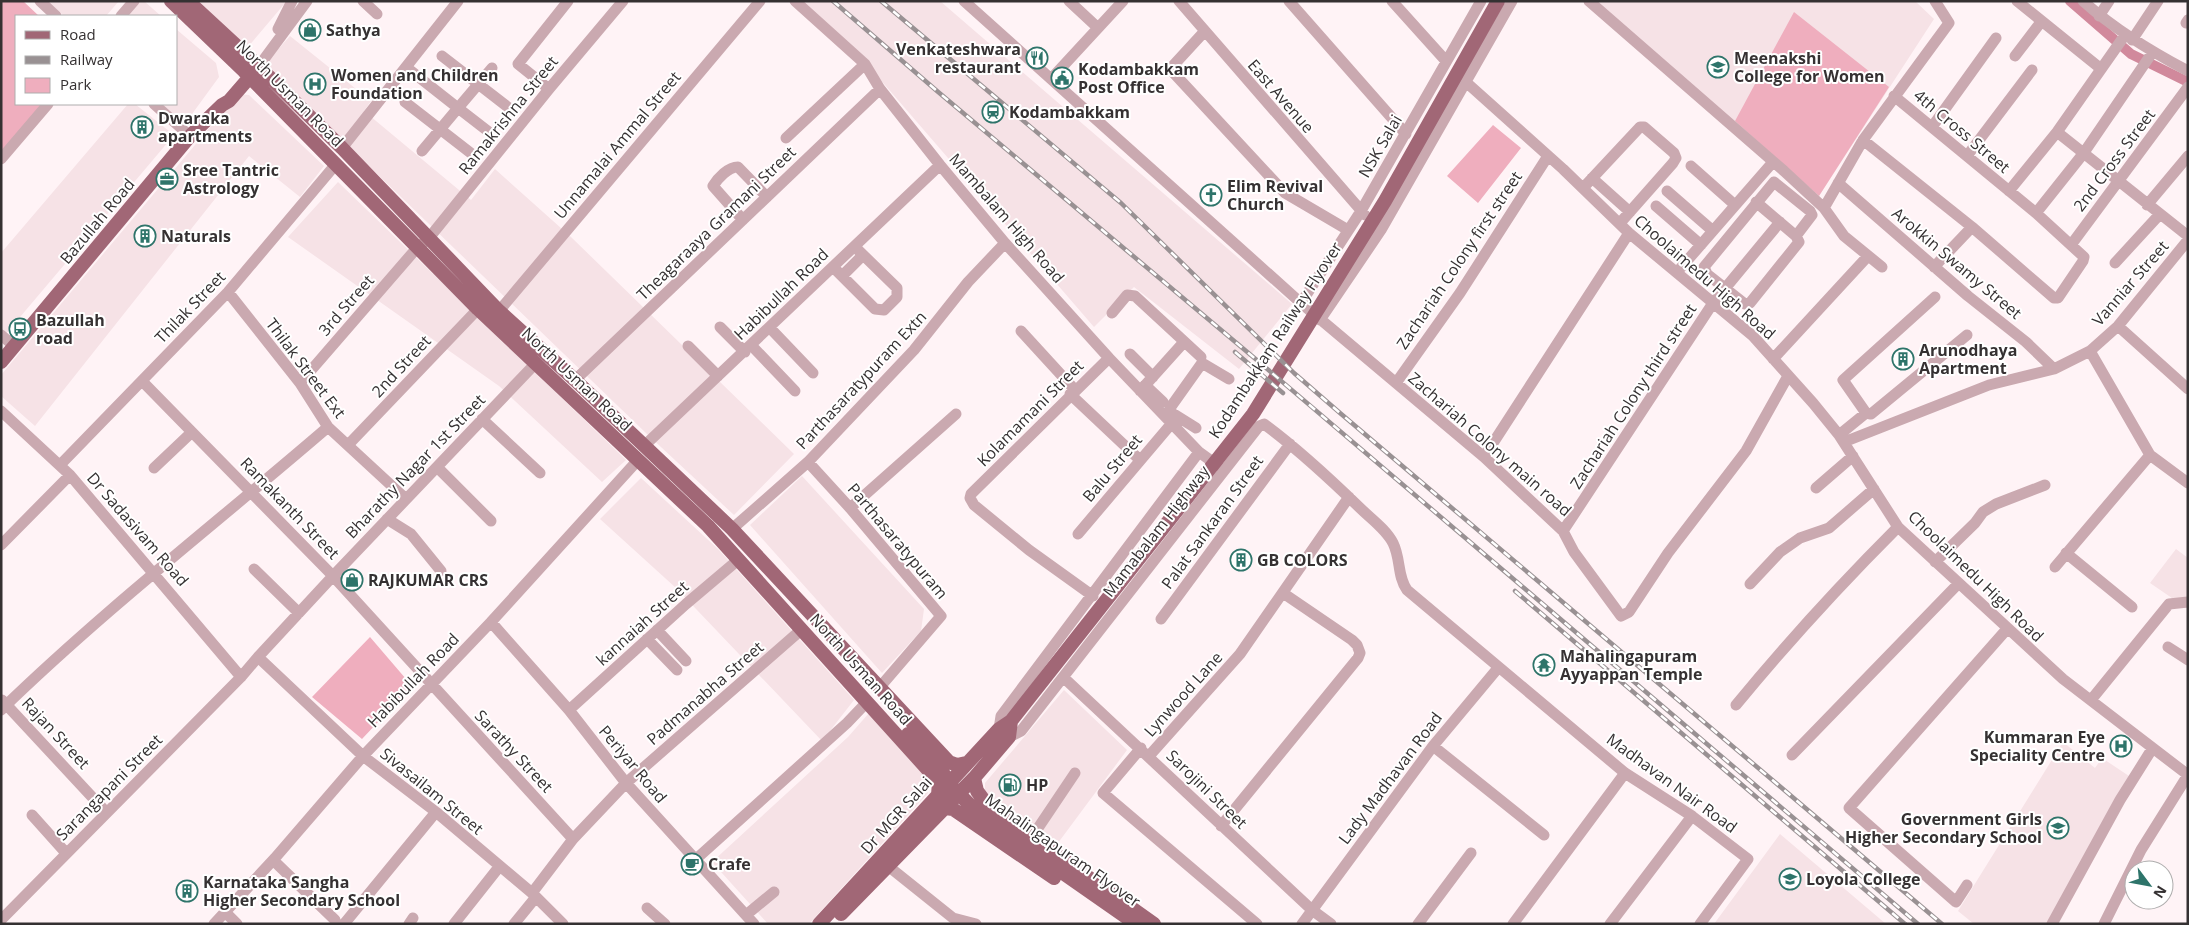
<svg xmlns="http://www.w3.org/2000/svg" width="2189" height="925" font-family="'Open Sans',sans-serif">
<style>
.built{fill:#f6e2e6}
.green{fill:#efaebe}
.lines{fill:none;stroke-linecap:round;stroke-linejoin:round}
.canal{stroke:#d1899c;stroke-width:10}
.minor{stroke:#caa9b0;stroke-width:11}
.major{stroke:#a16776;stroke-width:14}
.rail-casing{stroke:#999193;stroke-width:4.5}
.rail{stroke:#fff;stroke-width:2.5;stroke-dasharray:8;stroke-linecap:butt}
.labels{text-anchor:middle;dominant-baseline:central;stroke-width:4;stroke-linejoin:round;paint-order:stroke}
.poi-label{font-size:16px;font-weight:bold;fill:#353132;stroke:#fff;text-anchor:start}
.street-label{font-size:16px;fill:#353132;stroke:#fff}
</style>
<rect width="100%" height="100%" fill="#fff3f6"/>
<path class="built" d="M47,1H119L106,16H64Z
M140,1H144L161,16H127Z
M193,1H286V2L247,48Z
M799,1H940L1292,304L1239,369L1134,287L1094,327L853,48Z
M1599,1H1915L1934,19L1819,196L1597,3Z
M176,29L216,63L219,77L184,125L161,104H176Z
M290,36L371,101L364,111L471,200L495,169L571,237L794,454L734,515L647,434L264,65Z
M238,94L249,95L324,166L300,197L249,156L35,426L1,396V375Z
M128,104H135L174,135L4,336L1,333V253Z
M338,182L626,460L602,482L499,386L288,237Z
M802,476L924,609L921,631L882,673L750,525Z
M641,478L718,549L854,700L822,741L676,588L600,519Z
M2176,549L2188,558V609L2150,583Z
M1064,690L1127,750L1055,847L985,795V783Z
M869,713L928,779V793L809,924H768L712,862L848,737Z
M2063,742L2095,768L2102,758L2135,780L2053,924H1974L1958,911Z
M1780,834L1886,924H1714Z"/>
<path class="green" d="M1,1H23L39,16H16V104H43L1,153Z
M1794,12L1889,87L1819,196L1735,121Z
M1493,125L1521,148L1478,203L1447,176Z
M370,637L412,686L362,739L312,697Z"/>
<g class="lines">
<path class="canal" d="M2070,1L2131,54L2188,82"/>
<path class="minor" d="M40,1L56,16
M363,1L377,14
M795,1L865,64L880,89L940,165L1005,243L1109,358L1199,452L1221,468
M964,1L1301,303L1484,457L1563,531L1574,552L1621,616L1629,612L1668,553L1746,451L1788,376
M1069,1L1097,27
M1179,1L1365,215
M1289,1L1406,134
M1392,1L1446,61
M1589,1L1784,171L1824,208L1844,236L1882,267
M2017,1L2100,68
M2083,1C2115,30 2150,51 2188,71
M121,16L134,1
M2099,16L2109,1
M2186,23L2188,20
M278,29L292,1
M1204,32L1170,69L1285,193L1348,230
M2132,40L2158,1
M442,56L509,108
M2015,56L2041,22
M259,66L307,1
M406,67L458,108L422,151
M1051,79L1123,1
M1467,83L1563,169L1629,233L1753,336L1813,403L1839,435L1898,527L2063,679L2188,775
M549,89L518,64L568,1
M405,102L472,154
M154,104L190,136
M1932,127L1996,38
M489,132L458,108L492,68
M2057,132L2188,236
M786,138L865,64
M1863,140L1972,227L2054,298H2058L2083,261L2084,257L2036,213L1894,96
M342,148L458,1
M1967,156L2032,70
M1,159L48,104
M1691,166L1735,205
M1592,178L1630,212
M1774,182L1810,211L1812,215L1796,236L1799,242L1750,303L1745,304L1707,274L1704,267Z
M1838,183L1968,296L2026,342L2054,369
M1583,188L1640,127H1644L1674,153L1676,158L1673,163L1620,223
M1667,191L1713,231
M2009,191L2057,132L2125,35
M1756,202L1796,236
M2147,205L2188,156
M1656,206L1701,245
M1824,208L1863,140L1949,23L1935,1
M2036,213L2083,154L2152,53
M743,220L713,186C718,178 728,167 738,167L767,197
M2071,245L2188,87
M2115,263L2160,214
M833,267L875,309L884,310L897,297V288L855,247
M1934,267L1972,227
M1678,271L1773,162
M842,276L863,255
M228,292L300,383L328,427L406,499
M1935,297L1843,380L1866,413L1871,414L1967,335
M1301,303L1361,211L1481,1
M499,311L760,1
M1112,313L1127,295L1135,296L1201,357
M1320,320L1381,230L1512,1
M2118,326L2188,389
M720,327L745,352
M770,328L813,373
M1021,331L1075,390
M1,335L14,346
M751,345L795,391
M688,346L718,376
M2090,351L2150,455L2188,483
M1130,354L1153,377
M1773,359L1868,256
M575,380L880,89
M142,381L333,576L573,839
M300,383L416,249L429,238L549,89L623,1
M1396,383L1460,293L1548,156
M1145,385L1163,402
M1140,391L1184,342
M1070,394L1140,460
M1,411L70,475L241,677
M482,419L540,473
M1196,428L1172,413L1170,408L1202,363L1229,379
M1839,435L1866,413
M1844,442L1989,385L2054,369L2090,351L2118,326L2188,240
M348,445L478,309
M644,446L940,165
M1484,457L1629,233
M808,462L850,508L941,616L880,687
M60,465L228,292L336,164
M437,467L491,521
M154,468L192,432
M1816,488L1853,456
M850,508L956,414
M387,519L411,534L441,571
M732,529L808,462L914,350L968,282L1005,243
M1563,531L1713,303L1780,222
M1078,534L1172,423
M1,545L70,475
M2066,553L2132,607
M1935,562L1975,523L1983,512L1996,504L2045,485
M2055,567L2150,455
M254,569L299,613
M1750,584L1780,552L1800,538L1829,528L1874,489
M1093,596L1029,550L974,505L970,498L971,494L1109,358
M1161,619L1290,444
M491,622L569,710L626,783L754,924
M657,630L686,661
M647,639L677,670
M2168,647L2188,660
M258,657L333,576L535,364
M1063,677L1312,910L1331,924
M2,700L106,812
M2091,700L2169,604L2188,602
M1736,705C1787,643 1841,584 1898,527
M1,710C105,609 219,521 328,427
M569,710L686,604L738,560
M999,729L1001,716L1199,452
M1009,737L1021,731L1259,426L1264,424C1298,449 1329,478 1359,507C1370,518 1386,529 1393,543C1401,559 1397,576 1407,590L1625,773L1692,816L1748,859L1700,924
M1433,746L1544,835
M1141,748L1103,793L1257,924
M1792,755L1958,584
M1149,756L1240,654L1349,497
M32,815L66,853
M1221,826L1358,658L1360,653L1357,645L1352,640L1283,593
M1032,837L1075,773
M273,860L335,920
M695,860L847,723L867,702
M888,866L953,918L976,924
M1967,885L1956,902L1849,808L2007,629
M532,893L573,839L626,783L801,630
M647,908L665,924
M225,912L237,924
M746,915L774,892
M1,920L241,677L258,657L363,756L436,812L532,893L563,924
M214,924L275,858L363,756L491,622L638,460
M344,924L436,812
M409,924L413,918
M454,924L499,867
M514,924L536,897
M1302,924L1433,746L1498,668
M1418,924L1471,853
M1513,924L1625,773
M1610,924L1692,816
M2052,924L2120,800L2152,749
M2104,924L2141,850L2188,775"/>
<path class="major" d="M171,1L244,71L478,309L708,526L939,782L938,795
M188,1L252,60L342,148L499,311L575,380L732,529L949,762L957,765L966,763
M1,362L190,136L222,105L229,101L255,71
M908,734L940,767L949,784L980,815L1136,924
M974,778L977,791L988,806L1154,924
M945,808L953,809L1054,878
M841,914L974,778L1009,737L1011,721
M819,924L999,729L1011,721L1253,414L1385,201L1498,1"/>
<g class="rail-casing">
<path id="rail" d="M833,1L937,91L1252,356L1918,924
M881,1L1121,203L1294,373L1340,413L1942,924
M1235,352L1283,393
M1515,591L1905,924"/>
</g>
<use href="#rail" class="rail"/>
</g>
<defs>
<g id="shop-ring" transform="scale(1.125)"><circle r="9.5" fill="#fff" stroke="#2e746a" stroke-width="1.5"/><path d="M-5-2.5h2.3a2.7 3.5 0 0 1 5.4 0H5L5.5 6h-11ZM-1.5-2.5h3a1.5 2.3 0 0 0-3 0Z" fill="#2e746a"/></g>
<g id="restaurant-ring" transform="scale(1.125)"><circle r="9.5" fill="#fff" stroke="#2e746a" stroke-width="1.5"/><path d="M-5-6h1v4h1v-4h1v4h1v-4h1v5L-1.5 .5V6h-2V.5L-5-1ZM5-6V6H3V1.5H1.5Q1.5-4 5-6Z" fill="#2e746a"/></g>
<g id="university-ring" transform="scale(1.125)"><circle r="9.5" fill="#fff" stroke="#2e746a" stroke-width="1.5"/><path d="M0-5L7-2L0 1L-7-2ZM-4 1L0 2.5L4 1V4Q0 6-4 4Z" fill="#2e746a"/></g>
<g id="civic-ring" transform="scale(1.125)"><circle r="9.5" fill="#fff" stroke="#2e746a" stroke-width="1.5"/><path d="M-.6-6.5H3V-4.5H.6V-3L4-1V1h2V6H-6V1h2V-1L-.6-3ZM-1.2 2.5V6h2.4V2.5Z" fill="#2e746a"/></g>
<g id="hospital-ring" transform="scale(1.125)"><circle r="9.5" fill="#fff" stroke="#2e746a" stroke-width="1.5"/><path d="M-5-5h3v3.5h4V-5h3V5h-3V1.5h-4V5h-3Z" fill="#2e746a"/></g>
<g id="station-ring" transform="scale(1.125)"><circle r="9.5" fill="#fff" stroke="#2e746a" stroke-width="1.5"/><path d="M-3-6H3Q5-6 5-4V2Q5 4 3 4L4.5 6H3L1.5 4h-3L-3 6H-4.5L-3 4Q-5 4-5 2V-4Q-5-6-3-6ZM-3.5-4v3h7v-3ZM-3.5 1v1.5H-2V1ZM2 1v1.5H3.5V1Z" fill="#2e746a"/></g>
<g id="building-ring" transform="scale(1.125)"><circle r="9.5" fill="#fff" stroke="#2e746a" stroke-width="1.5"/><path d="M-4-6H4V6H1V3H-1V6H-4ZM-2.5-4.3h1.7v1.8h-1.7ZM.8-4.3h1.7v1.8H.8ZM-2.5-1h1.7V.8h-1.7ZM.8-1h1.7V.8H.8Z" fill="#2e746a"/></g>
<g id="office-ring" transform="scale(1.125)"><circle r="9.5" fill="#fff" stroke="#2e746a" stroke-width="1.5"/><path d="M-6-3h4V-5.5h4V-3h4V5H-6ZM-1-4.5V-3h2v-1.5ZM-6 0V1H6V0Z" fill="#2e746a"/></g>
<g id="church-ring" transform="scale(1.125)"><circle r="9.5" fill="#fff" stroke="#2e746a" stroke-width="1.5"/><path d="M-1.2-6h2.4v3.5h3.3v2.4h-3.3V6h-2.4V-.1h-3.3v-2.4h3.3Z" fill="#2e746a"/></g>
<g id="bus-ring" transform="scale(1.125)"><circle r="9.5" fill="#fff" stroke="#2e746a" stroke-width="1.5"/><path d="M-5-6H5V4H4V6H2V4H-2V6H-4V4H-5ZM-3.5-4V0h7V-4ZM-3.5 1.2v1.5H-2V1.2ZM2 1.2v1.5H3.5V1.2Z" fill="#2e746a"/></g>
<g id="temple-ring" transform="scale(1.125)"><circle r="9.5" fill="#fff" stroke="#2e746a" stroke-width="1.5"/><path d="M0-6L5-2H3V0L6.5 2.5H4V6H1.5V3h-3V6H-4V2.5H-6.5L-3 0V-2H-5Z" fill="#2e746a"/></g>
<g id="fuel-ring" transform="scale(1.125)"><circle r="9.5" fill="#fff" stroke="#2e746a" stroke-width="1.5"/><path d="M-5.5-6h7V0h2V4h1.3V-2.5L3-4.5l.8-.8L6-3V5H2.5V1h-1V6h-7ZM-4.2-4.7v3.2H.2V-4.7Z" fill="#2e746a"/></g>
<g id="school-ring" transform="scale(1.125)"><circle r="9.5" fill="#fff" stroke="#2e746a" stroke-width="1.5"/><path d="M0-5L7-2L0 1L-7-2ZM-4 1L0 2.5L4 1V4Q0 6-4 4Z" fill="#2e746a"/></g>
<g id="cafe-ring" transform="scale(1.125)"><circle r="9.5" fill="#fff" stroke="#2e746a" stroke-width="1.5"/><path d="M-5.5-4.5H6V0H3Q3 3.5 0 3.5H-2.5Q-5.5 3.5-5.5 0ZM3-3.2v2h1.7v-2ZM-6 4.5H4V6H-6Z" fill="#2e746a"/></g>
</defs>
<g fill-rule="evenodd">
<use href="#shop-ring" x="310" y="30"/>
<use href="#restaurant-ring" x="1037" y="58"/>
<use href="#university-ring" x="1718" y="67"/>
<use href="#civic-ring" x="1062" y="78"/>
<use href="#hospital-ring" x="315" y="84"/>
<use href="#station-ring" x="993" y="112"/>
<use href="#building-ring" x="142" y="127"/>
<use href="#office-ring" x="167" y="179"/>
<use href="#church-ring" x="1211" y="195"/>
<use href="#building-ring" x="145" y="236"/>
<use href="#bus-ring" x="20" y="329"/>
<use href="#building-ring" x="1903" y="359"/>
<use href="#building-ring" x="1241" y="560"/>
<use href="#shop-ring" x="352" y="580"/>
<use href="#temple-ring" x="1544" y="665"/>
<use href="#hospital-ring" x="2121" y="746"/>
<use href="#fuel-ring" x="1010" y="785"/>
<use href="#school-ring" x="2058" y="828"/>
<use href="#cafe-ring" x="692" y="864"/>
<use href="#university-ring" x="1790" y="879"/>
<use href="#building-ring" x="187" y="891"/>
</g>
<g class="labels">
<g class="poi-label">
<text x="326" y="30">Sathya</text>
<text x="1021" y="49" text-anchor="end">Venkateshwara<tspan x="1021" dy="18">restaurant</tspan></text>
<text x="1734" y="58">Meenakshi<tspan x="1734" dy="18">College for Women</tspan></text>
<text x="1078" y="69">Kodambakkam<tspan x="1078" dy="18">Post Office</tspan></text>
<text x="331" y="75">Women and Children<tspan x="331" dy="18">Foundation</tspan></text>
<text x="1009" y="112">Kodambakkam</text>
<text x="158" y="118">Dwaraka<tspan x="158" dy="18">apartments</tspan></text>
<text x="183" y="170">Sree Tantric<tspan x="183" dy="18">Astrology</tspan></text>
<text x="1227" y="186">Elim Revival<tspan x="1227" dy="18">Church</tspan></text>
<text x="161" y="236">Naturals</text>
<text x="36" y="320">Bazullah<tspan x="36" dy="18">road</tspan></text>
<text x="1919" y="350">Arunodhaya<tspan x="1919" dy="18">Apartment</tspan></text>
<text x="1257" y="560">GB COLORS</text>
<text x="368" y="580">RAJKUMAR CRS</text>
<text x="1560" y="656">Mahalingapuram<tspan x="1560" dy="18">Ayyappan Temple</tspan></text>
<text x="2105" y="737" text-anchor="end">Kummaran Eye<tspan x="2105" dy="18">Speciality Centre</tspan></text>
<text x="1026" y="785">HP</text>
<text x="2042" y="819" text-anchor="end">Government Girls<tspan x="2042" dy="18">Higher Secondary School</tspan></text>
<text x="708" y="864">Crafe</text>
<text x="1806" y="879">Loyola College</text>
<text x="203" y="882">Karnataka Sangha<tspan x="203" dy="18">Higher Secondary School</tspan></text>
</g>
<g class="street-label">
<text transform="translate(290 93) rotate(45)">North Usman Road</text>
<text transform="translate(1281 96) rotate(49)">East Avenue</text>
<text transform="translate(508 115) rotate(-51)">Ramakrishna Street</text>
<text transform="translate(1962 131) rotate(40)">4th Cross Street</text>
<text transform="translate(617 145) rotate(-50)">Unnamalai Ammal Street</text>
<text transform="translate(1380 146) rotate(-60)">NSK Salai</text>
<text transform="translate(2114 160) rotate(-53)">2nd Cross Street</text>
<text transform="translate(1007 218) rotate(49)">Mambalam High Road</text>
<text transform="translate(97 221) rotate(-50)">Bazullah Road</text>
<text transform="translate(716 223) rotate(-44)">Theagaraaya Gramani Street</text>
<text transform="translate(1459 260) rotate(-56)">Zachariah Colony first street</text>
<text transform="translate(1957 263) rotate(40)">Arokkin Swamy Street</text>
<text transform="translate(1705 277) rotate(41)">Choolaimedu High Road</text>
<text transform="translate(2130 283) rotate(-49)">Vanniar Street</text>
<text transform="translate(781 294) rotate(-44)">Habibullah Road</text>
<text transform="translate(346 305) rotate(-49)">3rd Street</text>
<text transform="translate(190 307) rotate(-46)">Thilak Street</text>
<text transform="translate(1275 340) rotate(-57)">Kodambakkam Railway Flyover</text>
<text transform="translate(401 366) rotate(-47)">2nd Street</text>
<text transform="translate(306 368) rotate(53)">Thilak Street Ext</text>
<text transform="translate(577 379) rotate(43)">North Usman Road</text>
<text transform="translate(861 380) rotate(-47)">Parthasaratypuram Extn</text>
<text transform="translate(1633 396) rotate(-57)">Zachariah Colony third street</text>
<text transform="translate(1030 413) rotate(-45)">Kolamamani Street</text>
<text transform="translate(1490 444) rotate(41)">Zachariah Colony main road</text>
<text transform="translate(415 466) rotate(-46)">Bharathy Nagar 1st Street</text>
<text transform="translate(1112 468) rotate(-50)">Balu Street</text>
<text transform="translate(290 508) rotate(46)">Ramakanth Street</text>
<text transform="translate(1212 522) rotate(-54)">Palat Sankaran Street</text>
<text transform="translate(138 529) rotate(49)">Dr Sadasivam Road</text>
<text transform="translate(1156 531) rotate(-52)">Mamabalam Highway</text>
<text transform="translate(898 541) rotate(50)">Parthasaratypuram</text>
<text transform="translate(1976 576) rotate(44)">Choolaimedu High Road</text>
<text transform="translate(642 623) rotate(-42)">kannaiah Street</text>
<text transform="translate(861 669) rotate(48)">North Usman Road</text>
<text transform="translate(413 680) rotate(-46)">Habibullah Road</text>
<text transform="translate(705 693) rotate(-41)">Padmanabha Street</text>
<text transform="translate(1183 694) rotate(-48)">Lynwood Lane</text>
<text transform="translate(56 733) rotate(47)">Rajan Street</text>
<text transform="translate(514 751) rotate(47)">Sarathy Street</text>
<text transform="translate(633 764) rotate(50)">Periyar Road</text>
<text transform="translate(1390 778) rotate(-53)">Lady Madhavan Road</text>
<text transform="translate(1672 783) rotate(36)">Madhavan Nair Road</text>
<text transform="translate(109 787) rotate(-45)">Sarangapani Street</text>
<text transform="translate(1207 789) rotate(44)">Sarojini Street</text>
<text transform="translate(432 791) rotate(39)">Sivasailam Street</text>
<text transform="translate(896 815) rotate(-48)">Dr MGR Salai</text>
<text transform="translate(1063 850) rotate(35)">Mahalingapuram Flyover</text>
</g>
</g>
<rect width="2189" height="925" fill="none" stroke="#353132" stroke-width="5"/>
<rect x="15" y="15" width="162" height="90" fill="#ffffff" stroke="#aeadad"/>
<rect x="25" y="31" width="25" height="8" fill="#a16776" stroke="#aeadad"/>
<text x="60" y="40" font-size="15" fill="#353132">Road</text>
<rect x="25" y="56" width="25" height="8" fill="#999193" stroke="#aeadad"/>
<text x="60" y="65" font-size="15" fill="#353132">Railway</text>
<rect x="25" y="78" width="25" height="15" fill="#efaebe" stroke="#aeadad"/>
<text x="60" y="90" font-size="15" fill="#353132">Park</text>
<g transform="translate(2149 885) rotate(122)"><circle r="24" fill="#ffffff" stroke="#aeadad"/>
<path d="M0-4L9 19L0 12L-9 19Z" fill="#2e746a"/>
<text y="-8" font-size="14" font-weight="bold" text-anchor="middle" fill="#353132">N</text>
</g>
</svg>
